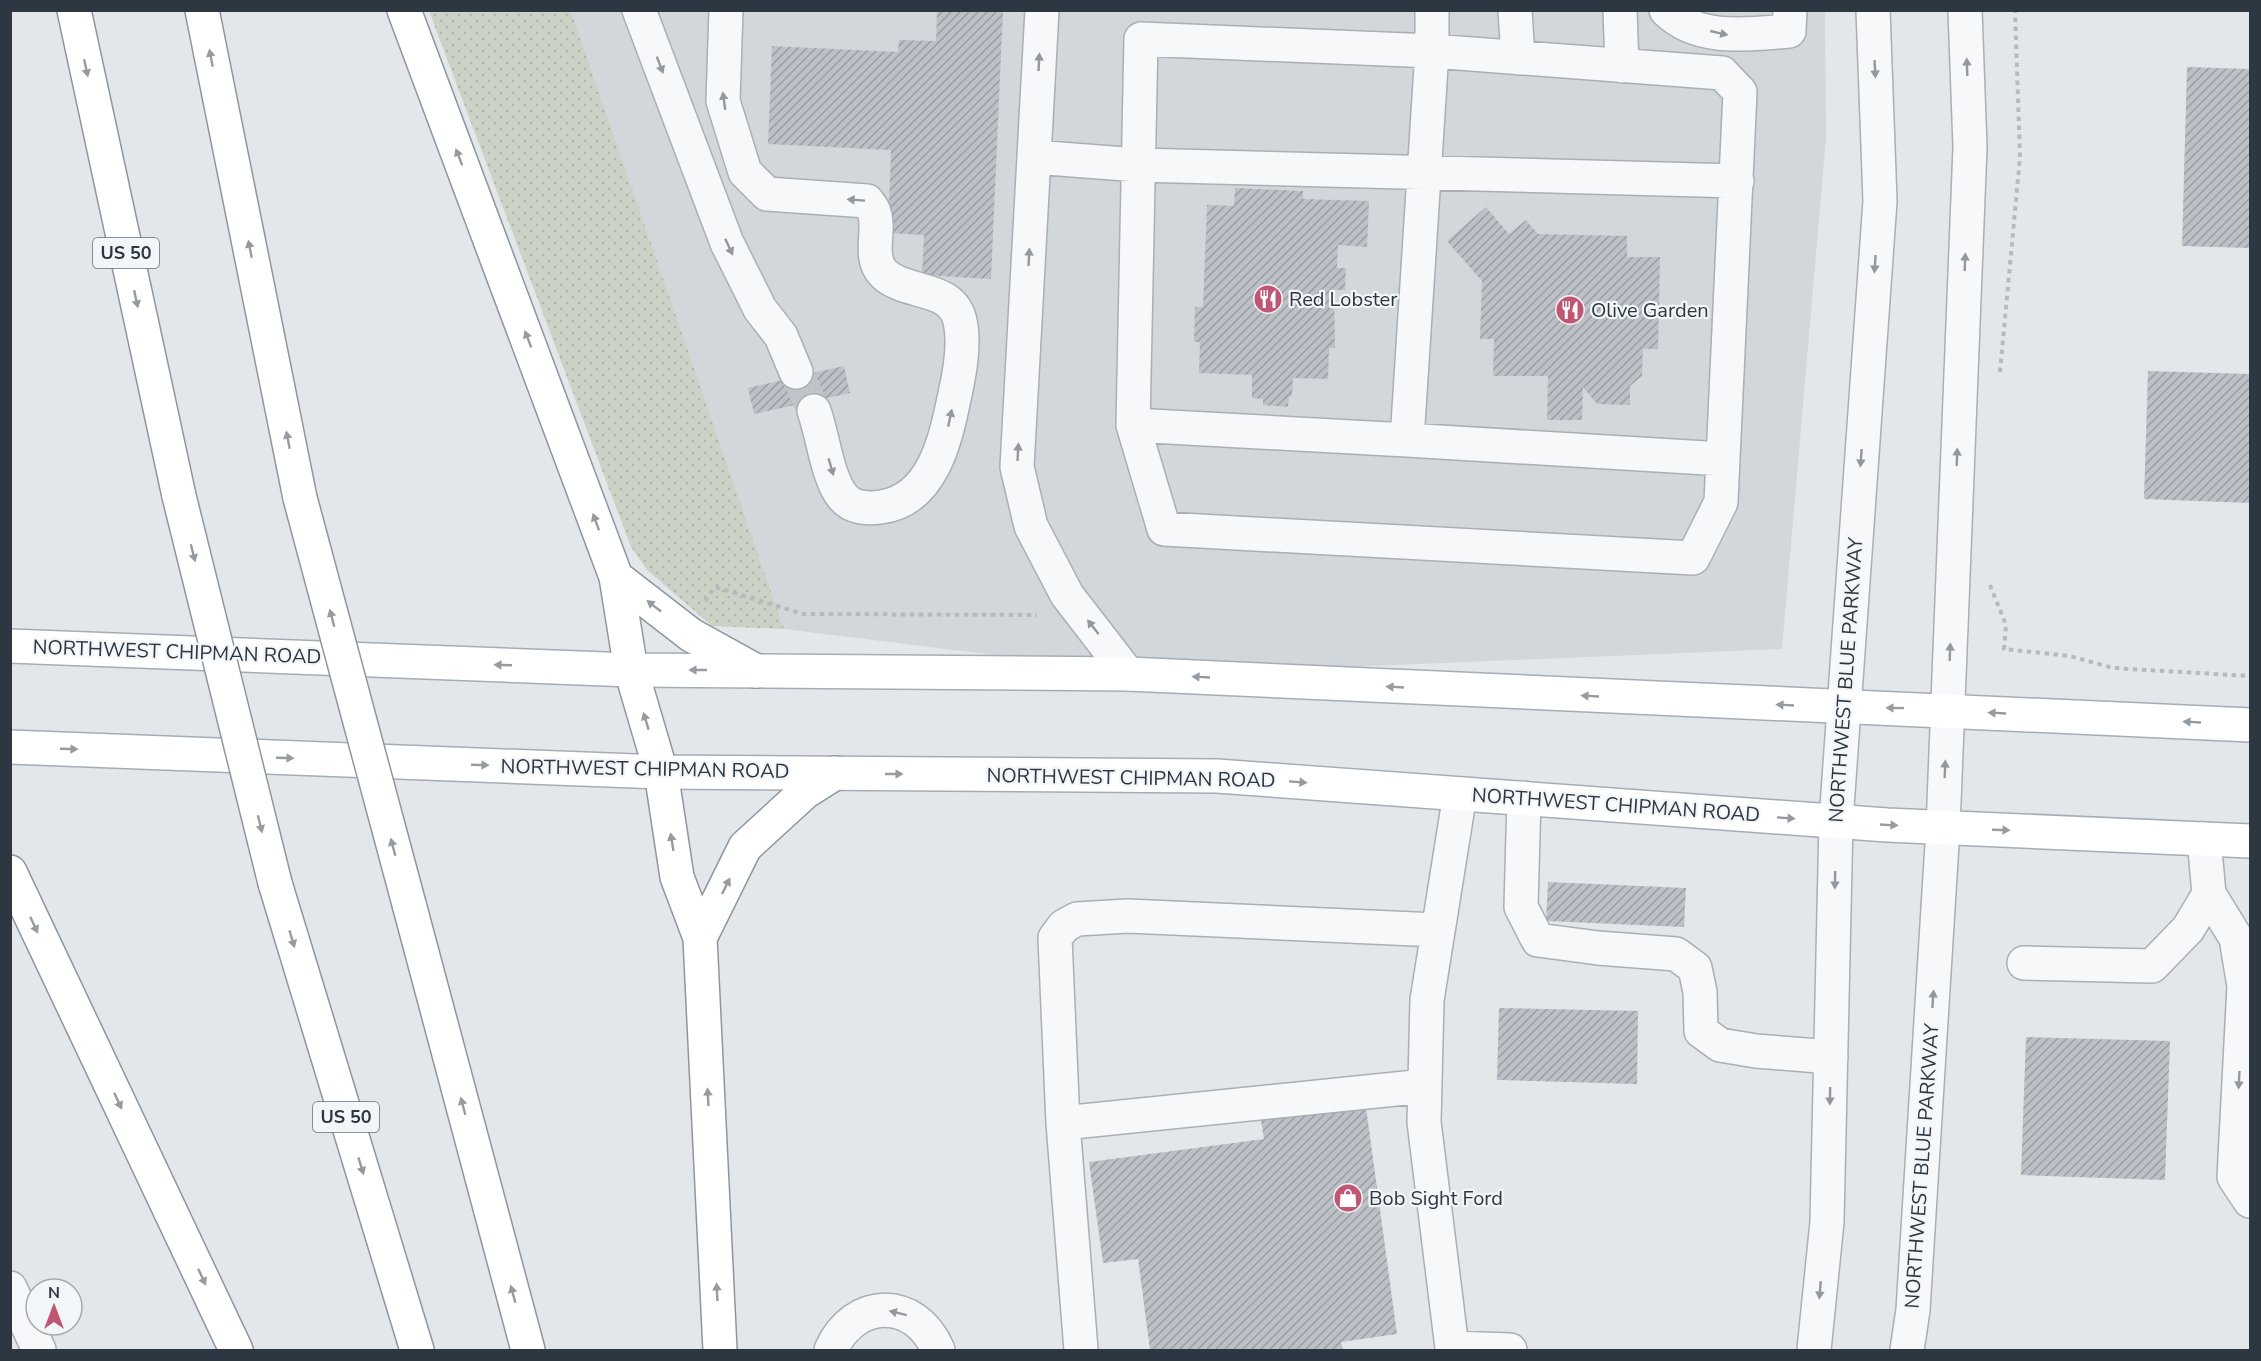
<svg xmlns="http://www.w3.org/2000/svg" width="2261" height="1361" font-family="'Nunito Sans',sans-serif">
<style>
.built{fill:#d2d7dc}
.grass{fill:url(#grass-dots)}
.building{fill:url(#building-hatch)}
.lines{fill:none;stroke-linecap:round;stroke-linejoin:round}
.minor-tunnel{stroke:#bfc4c8;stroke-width:33;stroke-dasharray:33 16;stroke-linecap:butt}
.minor-casing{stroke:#a9afb4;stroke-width:36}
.major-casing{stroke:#a4adb5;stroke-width:36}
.highway-casing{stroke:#8d96a0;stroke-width:36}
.path{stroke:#b6babe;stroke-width:4;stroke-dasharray:4.5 4.5;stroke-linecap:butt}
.minor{stroke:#f6f8f9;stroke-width:33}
.major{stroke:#fff;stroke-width:33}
.highway{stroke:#fff;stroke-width:33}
.highway-bridge-casing{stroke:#8d96a0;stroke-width:36;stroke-linecap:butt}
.highway-bridge{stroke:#fff;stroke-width:33}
.oneway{fill:#92989d}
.oneway2{fill:#969ba0}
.labels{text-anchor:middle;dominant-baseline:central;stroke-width:4.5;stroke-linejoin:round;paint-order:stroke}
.shield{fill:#f3f6f8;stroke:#687078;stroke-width:1.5}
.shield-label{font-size:18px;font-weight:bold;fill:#2d3741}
.poi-label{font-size:20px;fill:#2d3741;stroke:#f3f6f8;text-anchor:start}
.street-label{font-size:20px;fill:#2d3741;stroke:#f3f6f8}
</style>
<defs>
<pattern id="grass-dots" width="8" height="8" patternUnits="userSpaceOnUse" patternTransform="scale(1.5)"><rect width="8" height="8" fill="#cbd3c6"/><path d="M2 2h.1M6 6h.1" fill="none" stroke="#afb6ab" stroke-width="1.8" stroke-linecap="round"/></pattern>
<pattern id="building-hatch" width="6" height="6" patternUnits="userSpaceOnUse" patternTransform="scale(1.5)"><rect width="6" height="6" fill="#bcc1c7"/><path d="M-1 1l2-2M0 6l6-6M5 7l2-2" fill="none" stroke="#999ea3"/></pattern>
</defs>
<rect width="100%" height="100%" fill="#e4e7ea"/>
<path class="built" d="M571,11H1825L1826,138L1782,649L1155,675L784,629Z"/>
<path class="grass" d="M429,11H571L784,629L712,626L647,570L631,547Z"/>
<path class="building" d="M937,10H1003L991,279L922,275L924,235L888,233L891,150L768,144L772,46L898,52L899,40L936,41Z
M2187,67L2250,69V248L2182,246Z
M1235,188L1303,191V199L1369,201L1367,247L1338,245L1337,268H1346L1345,290H1334L1335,348H1329L1328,379L1293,378L1292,397L1289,396L1288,407L1263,405V399L1252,398V375L1199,373L1200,342H1194L1195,307H1203L1207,205L1234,206Z
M1486,207L1509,234L1526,220L1538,234L1627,236V257H1660L1658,349H1643L1642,376L1630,386V405L1597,404L1583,387L1582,420H1547L1548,376H1493L1494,339H1480L1482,281L1447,241Z
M844,366L850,393L754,414L748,388Z
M2148,371L2250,374V503L2144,499Z
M1548,882L1686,888L1684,927L1546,921Z
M1499,1008L1638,1011L1637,1084L1497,1080Z
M2026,1037L2170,1041L2165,1180L2021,1175Z
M1365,1100L1397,1334L1341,1342L1343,1350H1150L1138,1259L1103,1263L1089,1162L1264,1139L1260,1114Z"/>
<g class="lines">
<path class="minor-tunnel" d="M796,372L814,411"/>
<g class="minor-casing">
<path id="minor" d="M639,10L727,243L760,309L781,336L796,372
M726,10L723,101L745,172L767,194L867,201C869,204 873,208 874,212C881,231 867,257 884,274C906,295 952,285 960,321C965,343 960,372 955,394C946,437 934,500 881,507C868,509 852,508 843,497C827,478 823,435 814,411
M1042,10L1017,467L1031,526L1067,595L1128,674
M1515,10L1518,58
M1620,10L1622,66
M1666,10C1698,42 1749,34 1789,31L1790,10
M1034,157L1138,165L1737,181
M1133,425L1141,39L1432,51L1722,73L1740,92L1721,502L1693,558L1164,529L1133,425L1407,440L1432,51V10
M1407,440L1723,459
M1460,794L1427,1000L1424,1122L1452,1348L1510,1350
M1524,798L1521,907L1538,940L1598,948L1676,954L1695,968L1700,992L1701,1031L1720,1045L1756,1051L1831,1057
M2204,839L2209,894L2236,938L2244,986L2234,1177L2250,1201
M2024,963L2152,966L2188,929L2209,894
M1063,1123L1055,938L1064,926L1077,919L1128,916L1437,930
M10,1288L39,1350
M831,1350C854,1298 915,1296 938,1350
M1081,1350L1063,1123L1425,1086
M1814,1350L1827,1222L1836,821L1880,201L1873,10
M1907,1350L1913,1310L1943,828L1970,147L1965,10"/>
</g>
<g class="major-casing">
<path id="major" d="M10,646L631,670L1128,674L2250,725
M10,747L661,772L1217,776L1887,825L2250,841"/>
</g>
<g class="highway-casing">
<path id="highway" d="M74,10L179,496
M202,10L300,498
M404,10L616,577L631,670L661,772L677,877L700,938L720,1350
M616,577L691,635L756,671
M10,872L236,1350
M275,883L417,1350
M409,904L528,1350
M700,938L745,847L805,792L835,773"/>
</g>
<path class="path" d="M2000,372L2020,157L2015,10
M1990,585L2006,625L2004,649L2070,656L2113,668L2250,676
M705,601L715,587L803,614L1037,615"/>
<use href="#minor" class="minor"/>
<use href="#major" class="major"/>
<use href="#highway" class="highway"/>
<g class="highway-bridge-casing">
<path id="highway-bridge" d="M179,496L275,883
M300,498L409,904"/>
</g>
<use href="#highway-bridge" class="highway-bridge"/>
</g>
<defs><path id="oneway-solid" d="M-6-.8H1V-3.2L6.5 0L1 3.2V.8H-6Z" transform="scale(1.5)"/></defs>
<g class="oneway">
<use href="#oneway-solid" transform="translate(1719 33) rotate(13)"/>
<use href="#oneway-solid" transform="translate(1039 62) rotate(-87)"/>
<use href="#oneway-solid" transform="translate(660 65) rotate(69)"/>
<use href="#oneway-solid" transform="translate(1967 67) rotate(-92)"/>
<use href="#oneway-solid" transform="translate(1875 69) rotate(87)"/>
<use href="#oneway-solid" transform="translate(724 101) rotate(-98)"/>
<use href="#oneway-solid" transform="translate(856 200) rotate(-176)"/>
<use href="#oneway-solid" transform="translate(729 247) rotate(65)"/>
<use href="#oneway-solid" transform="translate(1029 257) rotate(-87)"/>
<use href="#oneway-solid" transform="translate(1965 262) rotate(-88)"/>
<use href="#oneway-solid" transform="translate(1875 264) rotate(94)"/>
<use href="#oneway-solid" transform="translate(950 418) rotate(-78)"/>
<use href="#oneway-solid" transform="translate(1018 452) rotate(-87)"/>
<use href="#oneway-solid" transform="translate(1957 457) rotate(-88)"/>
<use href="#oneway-solid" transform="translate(1861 458) rotate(94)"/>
<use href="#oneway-solid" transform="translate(831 467) rotate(74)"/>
<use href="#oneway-solid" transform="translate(1093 627) rotate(-128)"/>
<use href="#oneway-solid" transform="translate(1950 652) rotate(-88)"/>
<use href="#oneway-solid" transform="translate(1945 769) rotate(-88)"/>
<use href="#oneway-solid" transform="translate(1835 880) rotate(91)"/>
<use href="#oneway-solid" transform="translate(1933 999) rotate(-86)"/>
<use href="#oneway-solid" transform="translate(2239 1080) rotate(93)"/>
<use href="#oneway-solid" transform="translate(1830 1096) rotate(91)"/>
<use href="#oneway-solid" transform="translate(1820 1290) rotate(95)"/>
<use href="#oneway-solid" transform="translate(898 1313) rotate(-166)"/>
</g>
<g class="oneway2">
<use href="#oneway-solid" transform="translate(211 58) rotate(-101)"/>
<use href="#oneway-solid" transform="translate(86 68) rotate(78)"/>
<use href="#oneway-solid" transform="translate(459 157) rotate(-111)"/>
<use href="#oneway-solid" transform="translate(250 249) rotate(-101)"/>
<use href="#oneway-solid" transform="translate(136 299) rotate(78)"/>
<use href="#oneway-solid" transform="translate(528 339) rotate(-111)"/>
<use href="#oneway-solid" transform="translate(288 440) rotate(-101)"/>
<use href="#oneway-solid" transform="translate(596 522) rotate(-110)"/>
<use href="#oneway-solid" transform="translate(193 553) rotate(76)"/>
<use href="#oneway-solid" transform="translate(654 606) rotate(-142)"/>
<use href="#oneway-solid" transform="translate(332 618) rotate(-105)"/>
<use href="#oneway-solid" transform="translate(503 665) rotate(-178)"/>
<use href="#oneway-solid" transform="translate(698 670) rotate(-180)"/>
<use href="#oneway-solid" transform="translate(1201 677) rotate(-177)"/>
<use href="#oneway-solid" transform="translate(1395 687) rotate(-177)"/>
<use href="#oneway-solid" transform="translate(1590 696) rotate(-177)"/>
<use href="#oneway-solid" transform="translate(1785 705) rotate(-177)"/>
<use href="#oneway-solid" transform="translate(1895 708) rotate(-179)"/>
<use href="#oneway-solid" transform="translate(1997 713) rotate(-177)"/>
<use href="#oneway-solid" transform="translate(646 721) rotate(-107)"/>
<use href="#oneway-solid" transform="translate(2192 722) rotate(-177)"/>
<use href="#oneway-solid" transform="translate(69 749) rotate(2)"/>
<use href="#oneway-solid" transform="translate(285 758) rotate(2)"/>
<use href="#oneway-solid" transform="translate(480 765) rotate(2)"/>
<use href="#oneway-solid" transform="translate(894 774)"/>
<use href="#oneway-solid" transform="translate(1298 782) rotate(4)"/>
<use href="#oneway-solid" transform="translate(1786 818) rotate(4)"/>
<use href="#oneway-solid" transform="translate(260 824) rotate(76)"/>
<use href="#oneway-solid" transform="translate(1889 825) rotate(3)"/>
<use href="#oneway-solid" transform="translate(2001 830) rotate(2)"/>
<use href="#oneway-solid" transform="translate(672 842) rotate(-99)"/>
<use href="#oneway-solid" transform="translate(393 847) rotate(-105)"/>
<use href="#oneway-solid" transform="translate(726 886) rotate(-64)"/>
<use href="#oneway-solid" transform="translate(34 925) rotate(65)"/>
<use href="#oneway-solid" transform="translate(292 939) rotate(73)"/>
<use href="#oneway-solid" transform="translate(708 1097) rotate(-93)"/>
<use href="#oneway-solid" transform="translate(118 1101) rotate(65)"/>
<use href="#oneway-solid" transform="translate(463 1106) rotate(-105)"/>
<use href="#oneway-solid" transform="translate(361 1166) rotate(73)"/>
<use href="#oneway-solid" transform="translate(202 1277) rotate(65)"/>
<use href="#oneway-solid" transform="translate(717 1292) rotate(-93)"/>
<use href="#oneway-solid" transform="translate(513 1294) rotate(-105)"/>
</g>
<defs>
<g id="restaurant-disc" transform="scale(1.5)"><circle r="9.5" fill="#c25672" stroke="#f3f6f8"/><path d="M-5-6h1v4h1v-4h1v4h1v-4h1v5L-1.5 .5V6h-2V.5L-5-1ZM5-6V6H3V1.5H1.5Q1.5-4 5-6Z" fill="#fff"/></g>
<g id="shop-disc" transform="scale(1.5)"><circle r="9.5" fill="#c25672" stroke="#f3f6f8"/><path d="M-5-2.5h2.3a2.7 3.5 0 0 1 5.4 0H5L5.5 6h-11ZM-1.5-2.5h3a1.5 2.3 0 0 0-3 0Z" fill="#fff"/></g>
</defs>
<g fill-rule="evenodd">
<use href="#restaurant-disc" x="1268" y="299"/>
<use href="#restaurant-disc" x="1570" y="310"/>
<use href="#shop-disc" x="1348" y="1198"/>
</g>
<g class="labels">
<g class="shield">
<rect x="93" y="238" width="66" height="30" rx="4.5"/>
<rect x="313" y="1102" width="66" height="30" rx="4.5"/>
</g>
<g class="shield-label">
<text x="126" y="253">US 50</text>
<text x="346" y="1117">US 50</text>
</g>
<g class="poi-label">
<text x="1289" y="299">Red Lobster</text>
<text x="1591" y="310">Olive Garden</text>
<text x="1369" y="1198">Bob Sight Ford</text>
</g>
<g class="street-label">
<text transform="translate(177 652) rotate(2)">NORTHWEST CHIPMAN ROAD</text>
<text transform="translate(1846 680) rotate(-86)">NORTHWEST BLUE PARKWAY</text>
<text transform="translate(645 769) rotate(1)">NORTHWEST CHIPMAN ROAD</text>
<text transform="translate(1131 778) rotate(1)">NORTHWEST CHIPMAN ROAD</text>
<text transform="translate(1616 805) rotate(4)">NORTHWEST CHIPMAN ROAD</text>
<text transform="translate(1922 1166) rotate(-86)">NORTHWEST BLUE PARKWAY</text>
</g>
</g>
<rect width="2261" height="1361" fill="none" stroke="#2d3741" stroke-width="24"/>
<g transform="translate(54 1307)"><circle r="28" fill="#f3f6f8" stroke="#a4aaaf" stroke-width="1.5"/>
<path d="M0-4.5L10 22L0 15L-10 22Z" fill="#c25672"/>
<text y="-9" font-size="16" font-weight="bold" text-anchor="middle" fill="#2d3741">N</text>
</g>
</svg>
